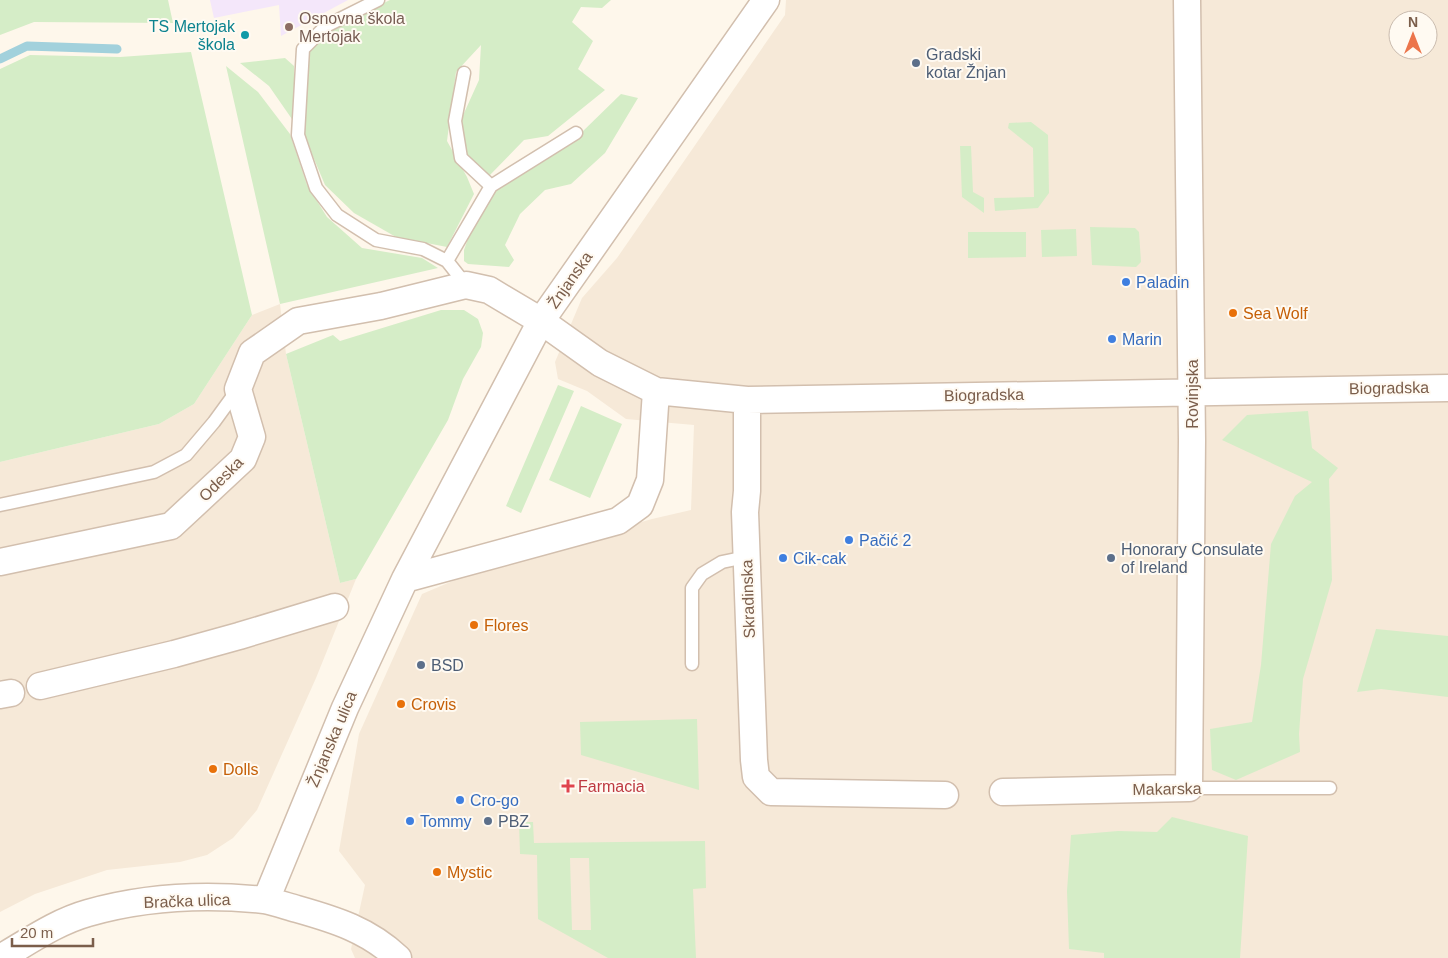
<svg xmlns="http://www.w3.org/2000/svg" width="1448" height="958" font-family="Arial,sans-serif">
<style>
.residential{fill:#f6e9d8;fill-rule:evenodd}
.education{fill:#f4e7fa}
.green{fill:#d5edc7;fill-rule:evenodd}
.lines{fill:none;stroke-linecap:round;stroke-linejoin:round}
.stream{stroke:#a2d1dc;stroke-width:9}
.lane-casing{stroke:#d2bfae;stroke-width:15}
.street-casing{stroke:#d2bfae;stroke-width:29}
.lane{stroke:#fff;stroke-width:12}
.street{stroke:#fff;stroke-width:26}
.education-dot{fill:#8d6e63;stroke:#fffaf2;stroke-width:2}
.culture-dot{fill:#0f9aa8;stroke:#fffaf2;stroke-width:2}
.service-dot{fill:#5c6f8a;stroke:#fffaf2;stroke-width:2}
.shop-dot{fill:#3f7fe0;stroke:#fffaf2;stroke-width:2}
.food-dot{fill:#e8710a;stroke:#fffaf2;stroke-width:2}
.health-dot{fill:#e0444e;stroke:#fffaf2;stroke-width:2}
.labels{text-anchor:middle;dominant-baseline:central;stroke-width:4;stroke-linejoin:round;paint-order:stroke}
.education-label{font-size:16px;fill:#785e54;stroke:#fffaf2;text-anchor:start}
.culture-label{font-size:16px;fill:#0d838f;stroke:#fffaf2;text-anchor:end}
.service-label{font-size:16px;fill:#4e5e75;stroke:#fffaf2;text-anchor:start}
.street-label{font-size:16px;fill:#7b5e4b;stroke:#fffaf2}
.shop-label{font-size:16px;fill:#366cbe;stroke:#fffaf2;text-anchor:start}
.food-label{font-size:16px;fill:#c56008;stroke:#fffaf2;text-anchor:start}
.health-label{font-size:16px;fill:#be3a42;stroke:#fffaf2;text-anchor:start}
</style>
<rect width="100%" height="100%" fill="#fef7eb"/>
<path class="residential" d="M786,0H1448V958H355L351,949L365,885L339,851L359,734L422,594L488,566L652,519L691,510L694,425L626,419L587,391L558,379L555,362L582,298L617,258L785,15ZM1398,20H1428V50H1398Z
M280,304L286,354L340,583L356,579L316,678L257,810L233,838L207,855L180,862L107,870L35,894L0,912V462L159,424L194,404L252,315Z"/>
<path class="education" d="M210,0H348L281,36L279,5L214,18Z"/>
<path class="green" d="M0,0H168L173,23L34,22L0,35Z
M390,0H611L602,8L581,7L572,22L593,41L578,69L605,90L548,136L524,140L489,176L465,153L460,122L479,80L481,45L456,72L447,141L467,177L474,194L447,247L396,237L354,213L325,185L304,135L308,51L330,29Z
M191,52L252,315L194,404L159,424L0,462V69L30,55L120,57Z
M285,58L294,66V122L269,86L240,63Z
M226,66L258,92L290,134L307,185L327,217L362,248L422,258L438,268L280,304Z
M621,94L638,98L605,153L571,184L545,190L520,214L505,245L514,260L509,267L468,264L464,261V250L473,224L495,190L581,133Z
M1031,122L1048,135L1049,193L1038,208L995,211L994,198L1034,197L1033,148L1008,128L1009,123Z
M960,146H971L973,192L984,198V213L962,197Z
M1090,227L1135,228L1139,232L1141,262L1136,267L1092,265Z
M1076,229L1077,256L1042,257L1041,230Z
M968,232H1026V257L968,258Z
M441,310H464L478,319L483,333L481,347L463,379L448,420L356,579L340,583L286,354L333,335L340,341Z
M558,385L574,391L521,513L506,506Z
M581,406L622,424L590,498L549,480Z
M1308,411L1312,448L1338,468L1329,479L1332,580L1303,679L1299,734L1300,752L1236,780L1212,770L1210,729L1252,722L1261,665L1271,544L1295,496L1312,482L1222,440L1247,415Z
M1376,629L1448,636V697L1381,689L1357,692Z
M697,719L699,790L581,755L580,722Z
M1172,817L1248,836L1240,958H1104V953L1069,949L1067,891L1071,835L1118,831L1157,832Z
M519,822H533L534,843L705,841L706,888L693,889L696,958H608L538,919L537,855L520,854ZM570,858H589L591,930H572Z"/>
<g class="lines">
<path class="stream" d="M0,59L27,46L117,49"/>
<g class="lane-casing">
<path id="lane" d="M378,0L326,26L303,49L298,135L316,188L337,215L376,240L423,249L447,261L466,285
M464,73L455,121L461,158L491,186
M447,261L491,186L576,133
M0,505L154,472L186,455L214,422L238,389
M692,664V588L702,574L722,562L746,557
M1189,788H1330"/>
</g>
<g class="street-casing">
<path id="street" d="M747,400V491L745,512L754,760L756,777L771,792L945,795
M0,562L171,526L243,459L252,437L238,389L252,353L298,321L381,306L466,285L489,290L541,321L600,363L656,391L747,400L1448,388
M405,579L618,521L640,505L650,480L656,391
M40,686L174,654L239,636L335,607
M0,695L11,693
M1003,792L1189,788L1192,440L1187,0
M266,900L345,708L405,579L541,321L766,0
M0,958C28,942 56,922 88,913C144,897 206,894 264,900C275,902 286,906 297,909C336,920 368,930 398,958"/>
</g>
<use href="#lane" class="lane"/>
<use href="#street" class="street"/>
</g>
<circle class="education-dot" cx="289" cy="27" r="5"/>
<circle class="culture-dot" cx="245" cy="35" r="5"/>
<g class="service-dot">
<circle cx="916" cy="63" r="5"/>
<circle cx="1111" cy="558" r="5"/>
<circle cx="421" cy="665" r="5"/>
<circle cx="488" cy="821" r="5"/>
</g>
<g class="shop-dot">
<circle cx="1126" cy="282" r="5"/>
<circle cx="1112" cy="339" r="5"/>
<circle cx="849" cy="540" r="5"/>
<circle cx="783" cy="558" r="5"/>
<circle cx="460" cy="800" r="5"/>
<circle cx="410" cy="821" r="5"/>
</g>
<g class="food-dot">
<circle cx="1233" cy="313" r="5"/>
<circle cx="474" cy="625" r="5"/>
<circle cx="401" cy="704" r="5"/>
<circle cx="213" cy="769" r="5"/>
<circle cx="437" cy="872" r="5"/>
</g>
<path class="health-dot" d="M565.5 778.5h5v5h5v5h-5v5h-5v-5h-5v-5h5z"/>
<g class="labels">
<g class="education-label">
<text x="299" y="18">Osnovna škola<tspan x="299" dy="18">Mertojak</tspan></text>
</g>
<g class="culture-label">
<text x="235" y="26">TS Mertojak<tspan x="235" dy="18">škola</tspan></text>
</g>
<g class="service-label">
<text x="926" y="54">Gradski<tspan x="926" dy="18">kotar Žnjan</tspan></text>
<text x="1121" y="549">Honorary Consulate<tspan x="1121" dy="18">of Ireland</tspan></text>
<text x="431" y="665">BSD</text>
<text x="498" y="821">PBZ</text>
</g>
<g class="street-label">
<text transform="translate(570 280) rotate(-55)">Žnjanska</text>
<text transform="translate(1389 388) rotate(-1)">Biogradska</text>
<text transform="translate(1192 394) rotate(-90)">Rovinjska</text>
<text transform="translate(984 395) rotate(-1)">Biogradska</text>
<text transform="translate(221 479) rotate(-45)">Odeska</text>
<text transform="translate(748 599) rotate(-92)">Skradinska</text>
<text transform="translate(332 739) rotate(-67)">Žnjanska ulica</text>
<text transform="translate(1167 789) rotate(-1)">Makarska</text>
<text transform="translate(187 901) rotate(-2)">Bračka ulica</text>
</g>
<g class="shop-label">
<text x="1136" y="282">Paladin</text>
<text x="1122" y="339">Marin</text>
<text x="859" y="540">Pačić 2</text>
<text x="793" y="558">Cik-cak</text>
<text x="470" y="800">Cro-go</text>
<text x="420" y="821">Tommy</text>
</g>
<g class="food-label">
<text x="1243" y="313">Sea Wolf</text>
<text x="484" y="625">Flores</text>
<text x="411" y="704">Crovis</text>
<text x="223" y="769">Dolls</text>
<text x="447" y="872">Mystic</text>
</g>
<g class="health-label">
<text x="578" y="786">Farmacia</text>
</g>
</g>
<g transform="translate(1413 35)"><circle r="24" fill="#fffaf2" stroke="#cabcaf"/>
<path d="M0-4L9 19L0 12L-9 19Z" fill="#ec754b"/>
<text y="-8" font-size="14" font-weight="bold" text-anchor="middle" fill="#7b5e4b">N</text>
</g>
<path d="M12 938v8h81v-8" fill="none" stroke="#7b5e4b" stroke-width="2.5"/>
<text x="20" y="938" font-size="15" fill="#7b5e4b" stroke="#fffaf2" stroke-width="4" paint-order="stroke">20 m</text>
</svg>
